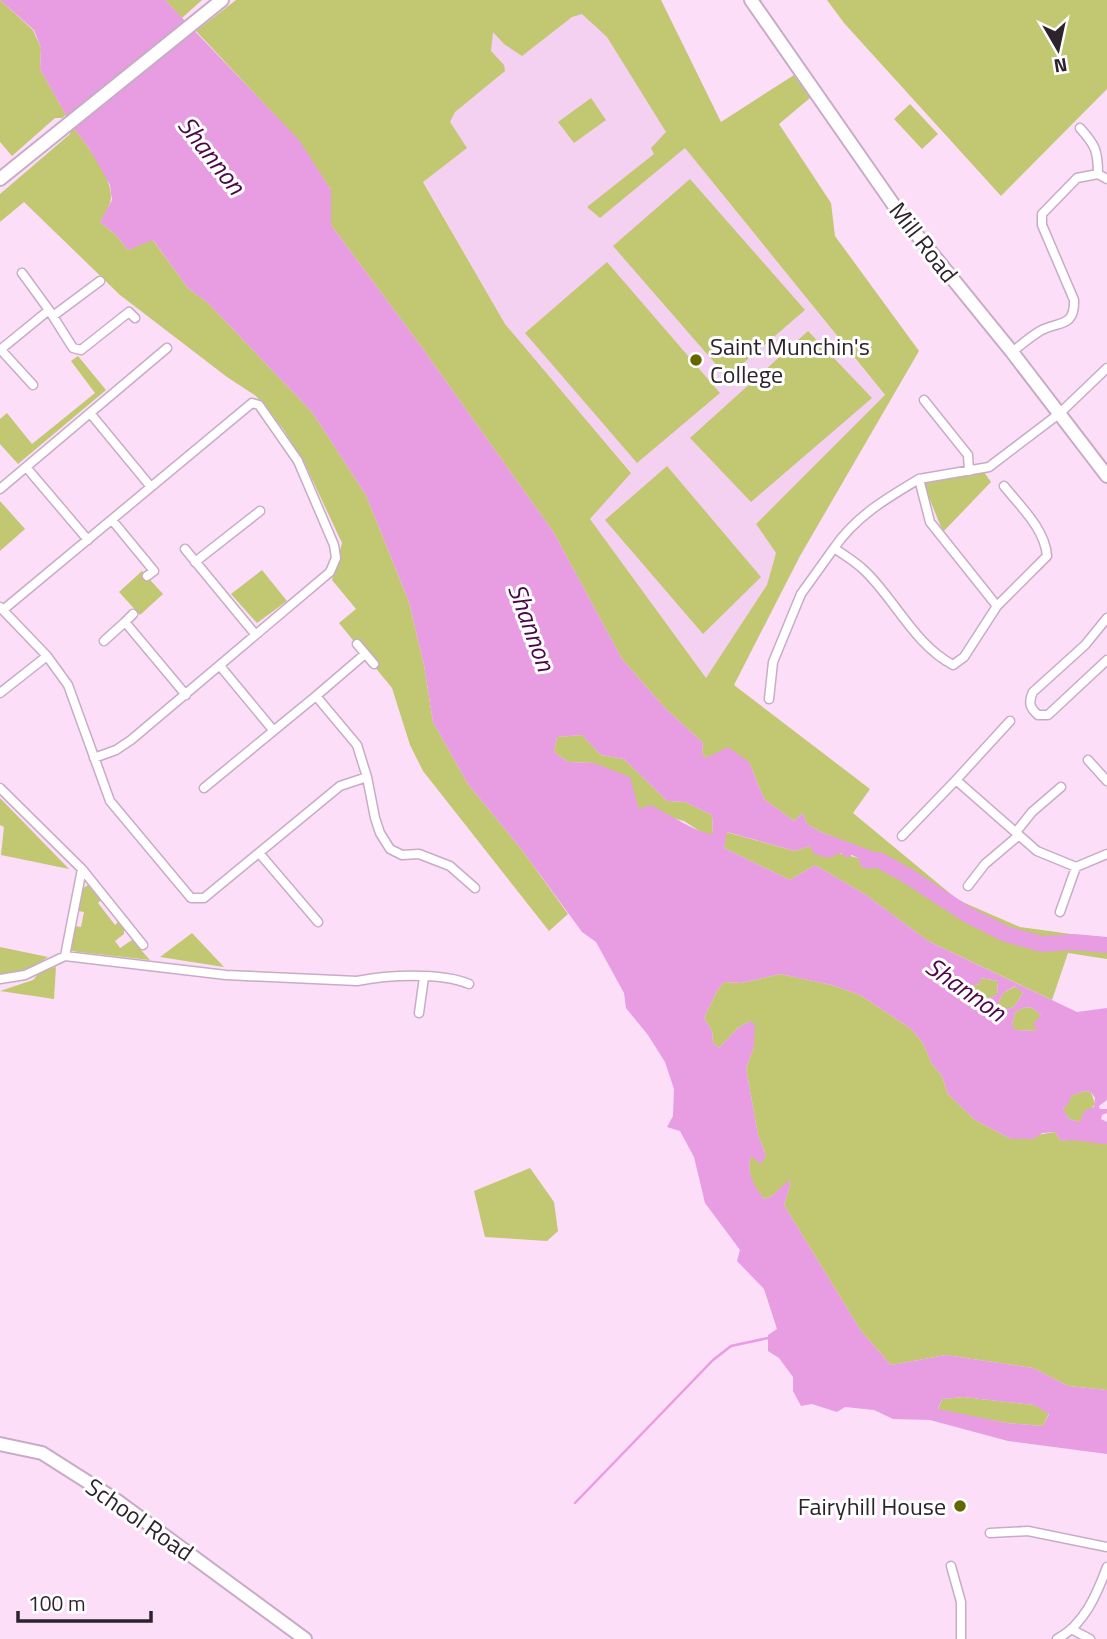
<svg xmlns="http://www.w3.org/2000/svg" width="1107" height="1639" font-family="'Titillium Web',sans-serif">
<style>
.built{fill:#f4d1f0}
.green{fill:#c2c772;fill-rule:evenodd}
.water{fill:#e89ce2;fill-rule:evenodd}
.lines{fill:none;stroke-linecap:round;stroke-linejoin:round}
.stream{stroke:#e89ce2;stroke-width:2.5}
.river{stroke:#e89ce2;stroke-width:16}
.street-casing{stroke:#c8acc5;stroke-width:11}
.secondary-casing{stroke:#c8acc5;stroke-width:16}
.street{stroke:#fff;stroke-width:8}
.secondary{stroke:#fff;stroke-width:12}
.poi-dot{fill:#646600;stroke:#fff;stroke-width:2.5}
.labels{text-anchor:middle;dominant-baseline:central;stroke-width:6;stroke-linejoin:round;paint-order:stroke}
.street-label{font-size:24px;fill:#2e232d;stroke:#fff}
.poi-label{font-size:24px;fill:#2e232d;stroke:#fff;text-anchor:start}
.water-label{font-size:26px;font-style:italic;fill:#4c074a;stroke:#fff}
</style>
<rect width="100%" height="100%" fill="#fcdef8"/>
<path class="built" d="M482,0H661L685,148L885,396L756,524L776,553L767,586L706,678L590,519L631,472L505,324L401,142Z"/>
<path class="green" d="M0,0L33,30L41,48L40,69L66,115L62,118H55L12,156L0,142Z
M165,0H202L182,18Z
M236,0H661L721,122L794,75L810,98L779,124L831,203L835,236L919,351L800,556L734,685L870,789L853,813L958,900L1020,927L1107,939V959L1068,953L1052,1000L928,941L866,895L815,865L790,880L724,848L726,832L795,851L810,846L858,858L880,855L821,832L807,824L803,813L794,821L764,799L749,762L706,758L702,753L703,743L665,708L622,659L554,533L423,349L331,225V190L299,141L196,31ZM582,14L607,37L666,132L651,148L654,154L587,207L600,218L685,148L885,395L756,524L776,553L767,585L706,678L590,519L631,473L505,324L423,182L467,148L450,122L455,112L505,71L504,65L491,51L493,32L504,44L522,56L572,17Z
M827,0H1107V89L1001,196L844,23Z
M591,98L606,120L574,143L558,122Z
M910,104L938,134L922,149L894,119Z
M72,126C85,142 112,176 111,197C111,205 104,215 100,222L116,235L128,250L152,239L188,288L208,303L312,412L366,495L409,602L424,665L433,722L468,784L522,850L568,914L549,931L423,771L410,745L392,688L339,623L356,609L332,580L342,543L304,462L283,429L256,396L227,377L120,295L24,202L0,222V194L70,134Z
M690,179L805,310L727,377L613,246Z
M607,262L720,393L637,463L525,333Z
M808,331L872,398L751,502L690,438Z
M78,356L106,390L18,464L0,444V419L7,413L32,444L95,393L71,361Z
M667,466L761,577L703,634L605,520Z
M984,472L991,482L943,532L926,490V483Z
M0,501L25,529L0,551Z
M262,570L287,601L257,623L231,594Z
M142,571L163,594L140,615L119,592Z
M582,735L601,755L624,759L667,801L685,802L712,815L713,835L704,834L684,821L639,809L594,763L568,762L554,752L557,737Z
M0,798L69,869L1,855L4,827L0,825Z
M88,885L92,887L102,899L98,903L115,925L119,921L124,928V934L115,941L120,948L132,940L150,960L70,951L75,926L81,927L84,912L78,911L82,889Z
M192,933L224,967L160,957Z
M0,947L48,957L32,968L0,975Z
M56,967L54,999L0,991L33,980L41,971Z
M780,974L832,985L860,995L910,1028L923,1043L932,1064L942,1076L948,1094L975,1120L1011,1139L1055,1132L1061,1141L1074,1139L1107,1144V1390L1068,1386L1033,1368L946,1355L891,1365L861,1331L784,1205L790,1186L789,1181L772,1196L764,1199C753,1186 746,1173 751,1155H766L758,1135L746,1068L754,1047L750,1021L738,1028L719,1048L713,1043L712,1031L704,1018L717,991L724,982L741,983Z
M980,978L998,981L997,995L983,1000L975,996L970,989L971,986L979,984Z
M1016,986L1023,993L1014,1007L1004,1010L997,1006L1003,993Z
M1025,1007L1032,1008L1041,1015L1036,1027L1037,1031L1014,1030L1012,1025L1015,1012Z
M1084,1091L1091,1092L1095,1104L1080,1122L1069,1119L1063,1109L1071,1096Z
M530,1168L554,1202L558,1231L547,1241L485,1237L474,1191Z
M963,1397L1034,1405L1049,1413L1043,1426L1007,1423L938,1410L942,1399Z"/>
<path class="water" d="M0,0H165L299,140L331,190V225L423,349L554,533L622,659L665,708L703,743L702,753L706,758L728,747L749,762L764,799L794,821L803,813L807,824L821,832L880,854L874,869L862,868L858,858L852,855L847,858L841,853L828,858L814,854L810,846L795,851L727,832L724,848L790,880L815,865L866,895L928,941L1077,1012L1107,1008V1100L1099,1106L1100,1109H1107V1113L1102,1115L1101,1119L1107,1122V1144C1091,1144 1078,1138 1061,1141L1055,1132L1042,1133L1034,1139H1011L975,1120L948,1094L942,1076L932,1064L923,1043L910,1028L860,995L832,985L780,974L741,983L724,982L717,991L704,1018L712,1031L713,1043L719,1048L738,1028L750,1021L755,1025L754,1047L746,1068L758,1135L766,1155L761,1164L751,1156C746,1173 754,1186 764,1199L772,1196L789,1180L790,1186L784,1205L861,1331L891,1365L946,1355L1033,1368L1068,1386L1107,1390V1454L1008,1441L930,1420L893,1419L874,1410L845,1407L837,1412L812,1404L801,1406L793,1391V1377L779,1358L768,1351V1335L777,1329L764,1289L737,1261L740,1250L705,1203L694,1157L680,1131L667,1127L673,1116L674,1089L665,1062L648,1035L626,1008L624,993L596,942L582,932L522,850L468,784L433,722L424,665L409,602L366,495L312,412L208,303L188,288L153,240L128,250L116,235L100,222L112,200L110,185L89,148L72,126L40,69L41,48L34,30ZM582,735L601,755L624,759L667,801L685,802L712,815L713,834C698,834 667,813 651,805L639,809L630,777L594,763L568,762L554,752L557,737ZM981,978L998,981L997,995L983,1000L976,996V993L970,989L971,986L979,984ZM1015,986L1023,993L1014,1007L1004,1010L997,1006L1003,993ZM1025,1007L1032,1008L1041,1015L1033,1024L1037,1031L1015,1030L1012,1025L1015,1012ZM1084,1091L1091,1092L1095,1098L1094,1107L1084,1111L1080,1122L1069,1119L1063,1108L1068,1105L1071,1096ZM963,1397L1034,1405L1049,1414L1043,1426L1007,1423L938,1409L942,1399Z"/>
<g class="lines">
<path class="stream" d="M575,1503L713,1360L731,1346L768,1338"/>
<path class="river" d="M879,860L908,876L968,915L1006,934L1042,944L1074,942L1107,945"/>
<g class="street-casing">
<path id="street" d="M1080,128C1095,145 1098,150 1098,174
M49,310L73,348L81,350L129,312L135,318
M53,316L100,281
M0,350L49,310L22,273
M1,350L33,385
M1012,352C1021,345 1030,337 1040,331C1058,321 1075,328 1074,300L1042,225V214L1077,178L1098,174L1107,179
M924,400L968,455L969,471
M90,413L151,487
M26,467L88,540
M919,479C887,498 856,516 834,548C844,555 856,562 865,571C896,601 914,644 953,665L964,657L997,606L930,522L919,479L989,467L1060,413L1107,368
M0,489L167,348
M112,520L154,571L147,576
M185,549L255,634
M195,562L260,511
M997,606L1047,556C1045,529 1020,506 1004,486
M0,607L47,656L68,685L110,801L191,898H204L340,786L367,777L357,745L316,696L204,788
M3,610L252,403L259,405L298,461L334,545L336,558L330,572L131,740L116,750L94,758
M1107,618L1085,645L1033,692C1028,703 1030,708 1038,715H1048L1107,660
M125,622L133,614
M104,641L125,622L186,695
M357,644L374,664
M220,666L273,730
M0,693L47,656
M316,696L365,654
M769,699L773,662L801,594L834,548
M1088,760L1107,781
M367,777L375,818L380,833L390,849L402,855L419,854L450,866L475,888
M956,780L1010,721
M0,788L82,869L65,956
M1016,832L1032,812L1061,787
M902,836L956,780L1037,851L1076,867L1107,854
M260,854L318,922
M82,869L143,945
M968,886L985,864L1018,836
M1060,912L1076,867
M0,979L25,975L65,956L226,975L357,981C387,975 441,972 469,984
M419,1013L424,977
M990,1533L1028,1531L1107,1547
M951,1566L961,1602V1639
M1073,1630L1090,1639
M1057,1639C1084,1625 1097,1594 1107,1567"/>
</g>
<g class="secondary-casing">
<path id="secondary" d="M751,0L900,214L1012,352L1107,476
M0,179L222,0
M0,1444L42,1453L116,1500L305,1639"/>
</g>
<use href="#street" class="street"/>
<use href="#secondary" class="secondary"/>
</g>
<g class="poi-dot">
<circle cx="696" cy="360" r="7"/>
<circle cx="960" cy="1506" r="7"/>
</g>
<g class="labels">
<g class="street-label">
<text transform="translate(924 242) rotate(52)">Mill Road</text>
<text transform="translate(140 1519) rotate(35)">School Road</text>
</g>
<g class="poi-label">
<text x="710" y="346">Saint Munchin's<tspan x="710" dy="28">College</tspan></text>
<text x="946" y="1506" text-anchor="end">Fairyhill House</text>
</g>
<g class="water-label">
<text transform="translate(212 155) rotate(52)">Shannon</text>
<text transform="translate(532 627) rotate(70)">Shannon</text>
<text transform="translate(966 989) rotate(35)">Shannon</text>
</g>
</g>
<g transform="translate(1058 49) rotate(171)" stroke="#ffffff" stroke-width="5" paint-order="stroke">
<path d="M0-5L12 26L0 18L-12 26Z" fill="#2e232d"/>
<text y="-10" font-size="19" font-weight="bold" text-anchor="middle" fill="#2e232d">N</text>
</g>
<path d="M18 1611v10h133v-10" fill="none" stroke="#2e232d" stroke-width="3.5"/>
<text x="28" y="1611" font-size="21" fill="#2e232d" stroke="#ffffff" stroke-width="5" paint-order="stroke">100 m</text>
</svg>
